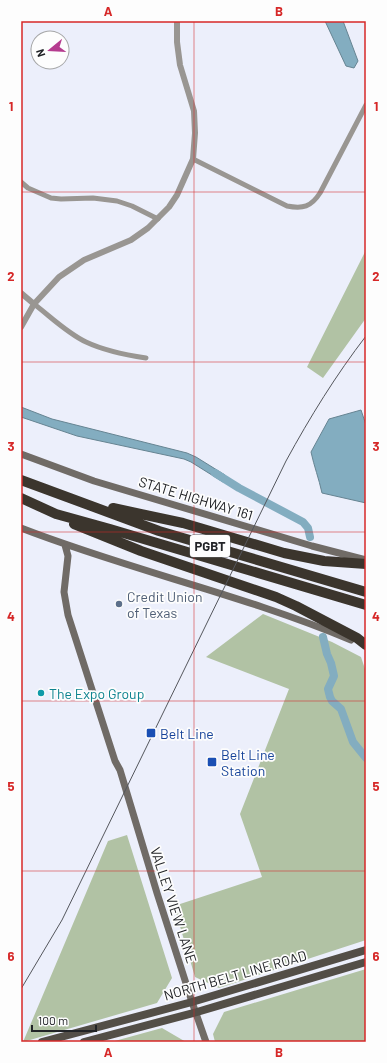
<svg xmlns="http://www.w3.org/2000/svg" width="387" height="1063" font-family="Barlow,sans-serif">
<style>
.green{fill:#b1c2a4}
.water{fill:#83adc0;stroke:#668492}
.lines{fill:none;stroke-linecap:round;stroke-linejoin:round}
.river{stroke:#83adc0;stroke-width:8}
.minor{stroke:#999692;stroke-width:5}
.tertiary{stroke:#999692;stroke-width:6}
.secondary{stroke:#706b66;stroke-width:7}
.primary{stroke:#534e47;stroke-width:8}
.motorway{stroke:#3b352d;stroke-width:10}
.tram{stroke:#54565c;stroke-width:1}
.grid{fill:none;stroke:#d62828;stroke-width:1;stroke-opacity:0.55}
.service-dot{fill:#5c6f8a;stroke:#fdfdfd;stroke-width:1.5}
.culture-dot{fill:#0f9aa8;stroke:#fdfdfd;stroke-width:1.5}
.transit-dot{fill:#1a4fb4;stroke:#fdfdfd;stroke-width:1.5}
.labels{text-anchor:middle;dominant-baseline:central;stroke-width:3.5;stroke-linejoin:round;paint-order:stroke}
.shield{fill:#fdfdfd;stroke:#636467;stroke-width:1}
.shield-label{font-size:13px;font-weight:bold;fill:#212327}
.street-label{font-size:14px;fill:#212327;stroke:#fdfdfd}
.service-label{font-size:14px;fill:#4e5e75;stroke:#fdfdfd;text-anchor:start}
.culture-label{font-size:14px;fill:#0d838f;stroke:#fdfdfd;text-anchor:start}
.transit-label{font-size:14px;fill:#164399;stroke:#fdfdfd;text-anchor:start}
.neatline{fill:none;stroke:#d62828;stroke-width:1.5}
.grid-label{font-size:13px;text-anchor:middle;font-weight:bold;fill:#d62828}
</style>
<rect width="100%" height="100%" fill="#eceffb"/>
<path class="green" d="M366,250V318L323,378L307,367Z
M263,614L332,642L361,657L366,672V940L219,988L195,977L174,906L262,877L240,814L289,689L206,657Z
M127,835L172,978L157,1003L23,1042L108,841Z
M366,969V1042H215L213,1034L224,1012Z
M162,1028L186,1042H111Z"/>
<path class="water" d="M325,21H343L358,61L354,68L346,66Z
M21,407L52,419L187,453L196,457L225,475L223,482L191,462L184,459L77,436L21,417Z
M361,410L366,425V503L322,493C319,479 314,466 311,452L329,419Z"/>
<g class="lines">
<path class="river" d="M215,473L239,488L303,522L308,528L310,537
M323,637L327,654L331,663L334,676L328,689L330,697L332,701L341,709L353,742L366,758"/>
<path class="minor" d="M193,159L287,206C303,209 311,207 320,193L366,105
M21,182L28,188L51,198L61,199L93,198L117,201L132,206L158,219
M34,304C51,317 67,333 86,342C105,351 126,355 146,358"/>
<path class="tertiary" d="M21,293L34,304
M21,327L34,304L59,277L84,260L131,240L148,228L169,207L177,195L193,159L195,133L194,111L180,65L177,42V21"/>
<path class="secondary" d="M21,454L94,481L312,546L366,560
M21,528C129,570 244,595 351,640
M65,545L68,556L64,592L68,615L115,761L120,770L157,893L192,1002L206,1042"/>
<path class="primary" d="M42,1042L192,1002L366,950
M84,1042L197,1012L366,962"/>
<path class="motorway" d="M21,480L159,531L366,592
M21,498L56,514L110,529L366,605
M113,508L183,523L284,553L324,561L366,564
M74,524L141,551L276,597L296,606L357,638L366,645"/>
<path class="tram" d="M21,989L62,920L286,461C310,417 336,375 366,336"/>
</g>
<path class="grid" d="M194,21V1042M21,192H366M21,362H366M21,532H366M21,701H366M21,871H366"/>
<circle class="service-dot" cx="119" cy="604" r="4"/>
<circle class="culture-dot" cx="41" cy="693" r="4"/>
<g class="transit-dot">
<rect x="146" y="728" width="10" height="10" rx="2"/>
<rect x="207" y="757" width="10" height="10" rx="2"/>
</g>
<g class="labels">
<rect class="shield" x="190" y="535" width="40" height="22" rx="3"/>
<g class="shield-label">
<text x="210" y="546">PGBT</text>
</g>
<g class="street-label">
<text transform="translate(196 498) rotate(17)">STATE HIGHWAY 161</text>
<text transform="translate(174 905) rotate(72)">VALLEY VIEW LANE</text>
<text transform="translate(235 975) rotate(-16)">NORTH BELT LINE ROAD</text>
</g>
<g class="service-label">
<text x="127" y="596">Credit Union<tspan x="127" dy="16">of Texas</tspan></text>
</g>
<g class="culture-label">
<text x="49" y="693">The Expo Group</text>
</g>
<g class="transit-label">
<text x="160" y="733">Belt Line</text>
<text x="221" y="754">Belt Line<tspan x="221" dy="16">Station</tspan></text>
</g>
</g>
<rect width="387" height="1063" fill="none" stroke="#fdfdfd" stroke-width="44"/>
<g transform="translate(50 50) rotate(252)"><circle r="19" fill="#fdfdfd" stroke="#a5a6a7"/>
<path d="M0-3L7 15L0 10L-7 15Z" fill="#b53b8f"/>
<text y="-6" font-size="11" font-weight="bold" text-anchor="middle" fill="#212327">N</text>
</g>
<path d="M32 1025v6h64v-6" fill="none" stroke="#212327" stroke-width="2"/>
<text x="38" y="1025" font-size="12" fill="#212327" stroke="#fdfdfd" stroke-width="3" paint-order="stroke">100 m</text>
<rect x="22" y="22" width="343" height="1019" class="neatline"/>
<g class="grid-label">
<text x="108" y="16">A</text>
<text x="279" y="16">B</text>
<text x="11" y="111">1</text>
<text x="376" y="111">1</text>
<text x="11" y="281">2</text>
<text x="376" y="281">2</text>
<text x="11" y="451">3</text>
<text x="376" y="451">3</text>
<text x="11" y="621">4</text>
<text x="376" y="621">4</text>
<text x="11" y="791">5</text>
<text x="376" y="791">5</text>
<text x="11" y="961">6</text>
<text x="376" y="961">6</text>
<text x="108" y="1057">A</text>
<text x="279" y="1057">B</text>
</g>
</svg>
